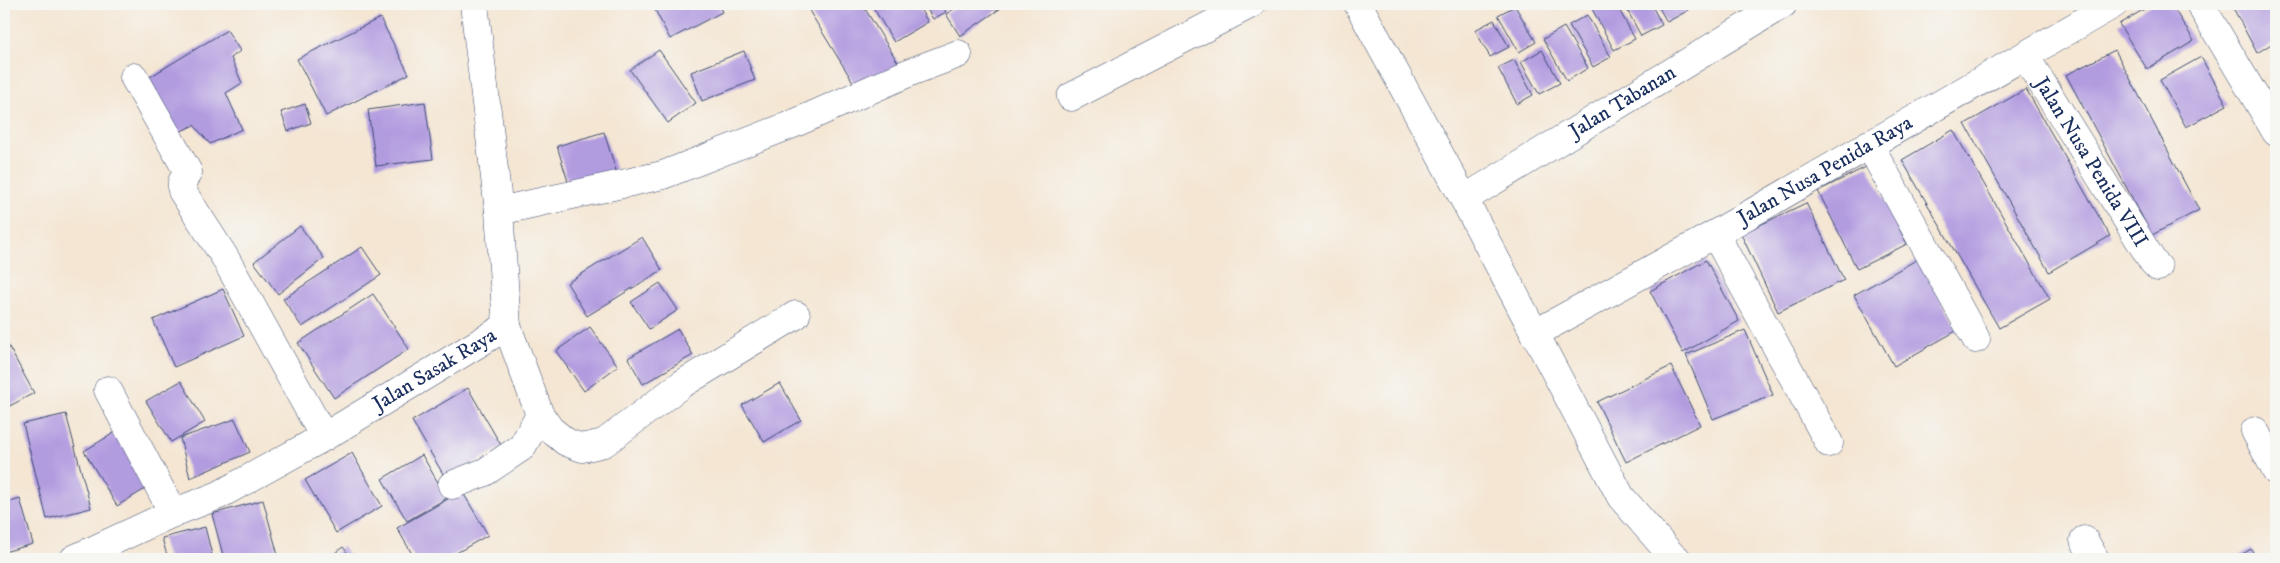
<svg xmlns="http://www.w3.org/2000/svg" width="2280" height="563" font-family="'IM FELL DW Pica',serif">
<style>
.building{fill:#b29ce0}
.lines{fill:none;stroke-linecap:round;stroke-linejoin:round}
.street-casing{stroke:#3c4a70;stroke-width:29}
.secondary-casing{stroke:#3c4a70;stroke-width:29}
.street{stroke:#fff;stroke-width:28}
.secondary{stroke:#fff;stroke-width:28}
.labels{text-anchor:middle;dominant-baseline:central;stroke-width:4;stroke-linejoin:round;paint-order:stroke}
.street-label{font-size:21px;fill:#1b2f5e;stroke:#f6f6f2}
</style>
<rect width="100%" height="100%" fill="#f6f6f2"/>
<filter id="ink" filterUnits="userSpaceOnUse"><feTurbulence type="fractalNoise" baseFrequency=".02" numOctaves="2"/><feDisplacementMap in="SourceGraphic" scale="10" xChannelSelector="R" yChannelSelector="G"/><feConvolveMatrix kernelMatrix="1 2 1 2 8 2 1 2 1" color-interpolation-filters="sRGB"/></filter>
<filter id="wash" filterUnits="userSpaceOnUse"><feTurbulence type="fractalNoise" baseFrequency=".0096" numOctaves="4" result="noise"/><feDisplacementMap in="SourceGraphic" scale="20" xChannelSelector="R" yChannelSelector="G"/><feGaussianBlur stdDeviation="1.12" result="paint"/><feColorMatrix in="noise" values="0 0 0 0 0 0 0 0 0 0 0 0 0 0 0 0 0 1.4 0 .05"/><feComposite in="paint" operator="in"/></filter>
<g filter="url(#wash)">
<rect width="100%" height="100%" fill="#f4e6d3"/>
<g id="blocks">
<path class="building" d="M652,4H718L722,12L670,39Z
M805,4H862L899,64L858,90Z
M871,4H917L928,22L894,42Z
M924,4H941L946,12L933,19Z
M962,4H998L1001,8L960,36L946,14Z
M1598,4H1616L1635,39L1614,50L1591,7Z
M1624,4H1651L1662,25L1641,36Z
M1657,4H1686L1689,10L1667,22Z
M2153,4H2171L2194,41L2147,69L2119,24Z
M2231,4H2276V41L2257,53Z
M1515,6L1536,42L1519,52L1498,15Z
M1587,15L1611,57L1593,67L1569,25Z
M380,18L409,74L326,116L297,59Z
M1494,20L1509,47L1490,57L1475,30Z
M1564,27L1588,68L1567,81L1543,39Z
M227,30L240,51L231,58L242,83L226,93L242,129L210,144L194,125L177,133L143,81Z
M659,50L696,103L668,123L630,70Z
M1542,50L1560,83L1539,94L1521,62Z
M2115,50L2199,210L2152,235L2066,75Z
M744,51L755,80L702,101L691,72Z
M2201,57L2227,105L2186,127L2160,80Z
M1514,60L1533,95L1517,104L1498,68Z
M2026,89L2110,236L2049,272L1965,124Z
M425,102L433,159L376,166L368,110Z
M305,104L311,123L288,131L281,112Z
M1953,130L2050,299L1999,328L1902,160Z
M604,132L617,174L570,188L557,146Z
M1868,166L1907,244L1857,269L1818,191Z
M1806,203L1844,280L1778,312L1741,234Z
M300,226L324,258L278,294L254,262Z
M642,237L662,270L587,316L567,283Z
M362,247L381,275L302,327L283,299Z
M1918,259L1958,330L1894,366L1854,295Z
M1706,260L1739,321L1683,353L1650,291Z
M660,283L678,310L649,329L631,302Z
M223,289L244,336L174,367L153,320Z
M373,294L409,349L334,398L298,343Z
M590,327L618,366L584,391L556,351Z
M678,329L693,355L643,384L628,358Z
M1745,330L1773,395L1713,419L1686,355Z
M4,338L34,393L4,409Z
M1671,366L1700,425L1626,462L1597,402Z
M181,381L205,422L171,442L146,401Z
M780,383L801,420L764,442L742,405Z
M468,388L502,447L446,479L412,421Z
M66,414L91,508L47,519L23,424Z
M235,419L250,452L190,478L180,438Z
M122,428L155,483L117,506L84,451Z
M352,453L382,506L336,533L305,480Z
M422,455L447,498L407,521L382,479Z
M462,491L488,535L446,559H415L397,528Z
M20,499L33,544L4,552V504Z
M263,500L279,559H224L212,514Z
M205,527L213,559H168L162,538Z
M343,547L352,559H327Z
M2251,549L2257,559H2234Z"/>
</g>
</g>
<g filter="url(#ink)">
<use href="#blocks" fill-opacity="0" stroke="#3c4a70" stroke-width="1"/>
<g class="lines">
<g class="street-casing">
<g id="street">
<path d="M1358,4L1464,199L1621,497L1673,557L1677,559"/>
<path d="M2200,4L2276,132"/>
<path id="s1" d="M2025,56L2153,262L2158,267"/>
<path d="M134,77L188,172L182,182V191L224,256L324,437"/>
<path d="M1071,97L1251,4"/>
<path d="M1869,144L1976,339"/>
<path id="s2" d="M1464,199L1783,4"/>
<path d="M499,211L663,175L793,124L908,73L958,54"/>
<path d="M1715,234L1829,443"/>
<path d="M507,326L540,415L550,429L566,442L582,448L604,443L682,384L796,315"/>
<path id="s3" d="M1534,334L1715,234L2114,4"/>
<path d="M108,390L173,513"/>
<path d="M2255,431L2276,471"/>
<path d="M452,485L485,472L522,447L540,415"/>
<path d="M2084,540L2095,559"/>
</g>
</g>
<g class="secondary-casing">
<g id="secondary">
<path id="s4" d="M74,559L173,513L219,495L324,437L507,326L499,211L474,4"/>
</g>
</g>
<use href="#street" class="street"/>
<use href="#secondary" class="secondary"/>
</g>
</g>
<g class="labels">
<g class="street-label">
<text stroke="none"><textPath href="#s2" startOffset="186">Jalan Tabanan</textPath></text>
<text stroke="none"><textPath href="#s1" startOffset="125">Jalan Nusa Penida VIII</textPath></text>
<text stroke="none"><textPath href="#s3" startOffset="334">Jalan Nusa Penida Raya</textPath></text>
<text stroke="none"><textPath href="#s4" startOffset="408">Jalan Sasak Raya</textPath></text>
</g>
</g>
<rect width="2280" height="563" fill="none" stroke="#f6f6f2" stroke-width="20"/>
</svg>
